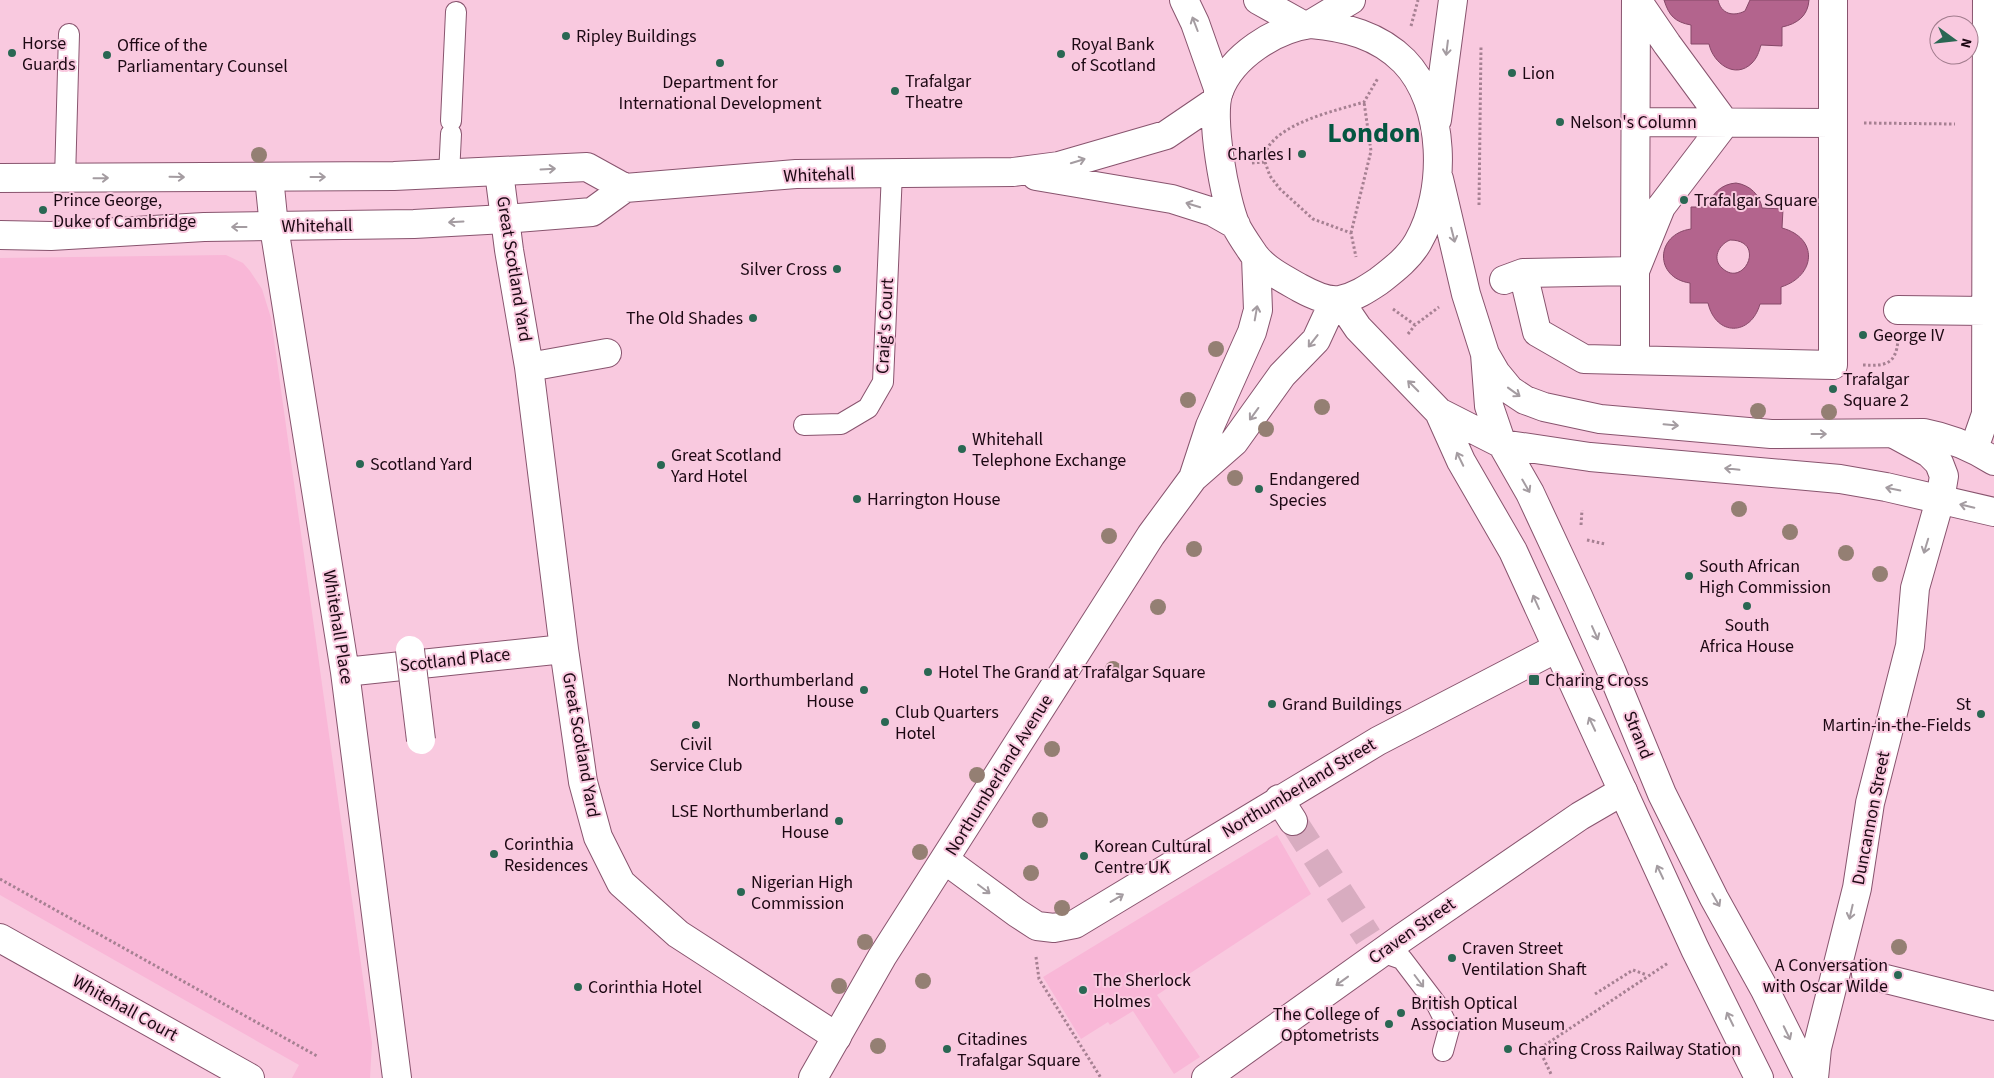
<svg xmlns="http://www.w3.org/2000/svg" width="1994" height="1078" font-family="'Source Sans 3',sans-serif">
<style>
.built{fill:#f9b7d7}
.water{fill:#b3648d;stroke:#864868;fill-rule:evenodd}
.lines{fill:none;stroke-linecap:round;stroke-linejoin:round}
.street-tunnel{stroke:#d8acc0;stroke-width:28;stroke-dasharray:28 14;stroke-linecap:butt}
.lane-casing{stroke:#88546e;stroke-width:22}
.street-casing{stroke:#88546e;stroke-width:30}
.secondary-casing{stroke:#88546e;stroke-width:30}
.primary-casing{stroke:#88546e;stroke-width:30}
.path{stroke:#a68092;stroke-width:3;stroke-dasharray:2.5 2.5;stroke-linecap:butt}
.lane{stroke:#fff;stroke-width:20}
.street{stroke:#fff;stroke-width:28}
.secondary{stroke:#fff;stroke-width:28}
.primary{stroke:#fff;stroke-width:28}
.street-bridge-casing{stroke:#88546e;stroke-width:30;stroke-linecap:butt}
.street-bridge{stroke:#fff;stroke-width:28}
.tree{fill:#947f73}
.oneway{stroke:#a49ca1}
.poi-dot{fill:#2a6753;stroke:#f9c9df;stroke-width:2}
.labels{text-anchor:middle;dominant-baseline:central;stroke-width:4;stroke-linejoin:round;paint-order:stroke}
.poi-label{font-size:18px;fill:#1c0813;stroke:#f9c9df;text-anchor:start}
.street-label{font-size:18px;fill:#1c0813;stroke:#f9c9df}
.town-label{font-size:28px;font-weight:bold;fill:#045641;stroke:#f9c9df}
</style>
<rect width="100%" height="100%" fill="#f9c9df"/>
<path class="built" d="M226,255L243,263L250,271L262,289L271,318L372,1043L370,1078H292L299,1065L0,895V258Z
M1277,835L1311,894L1157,995L1200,1057L1174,1074L1133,1011L1110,1025L1108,1022L1081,1039L1043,977Z"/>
<path class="water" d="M1664,0H1718C1721,14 1733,17 1745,11L1750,0H1809C1808,16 1797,24 1782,27V46L1761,45C1759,52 1757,58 1752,63C1735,80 1713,63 1709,44H1691V25C1675,22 1669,16 1664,0Z
M1736,183C1750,185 1760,195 1762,208L1783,209L1782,228C1819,238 1816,276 1781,287V304H1760C1751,336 1716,337 1708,303H1690V283C1654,278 1655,234 1691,229V207H1707C1712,194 1721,184 1736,183ZM1730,240C1767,240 1744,289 1722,268C1712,259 1718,245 1730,240Z"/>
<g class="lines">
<path class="street-tunnel" d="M1293,821L1368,937"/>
<g class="lane-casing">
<path id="lane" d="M451,121L456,12
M449,175L451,134
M65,179L69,34
M804,425L841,424L868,408L883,382L892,172
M1382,952L1402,959L1437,1005L1449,1029L1443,1051"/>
</g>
<g class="street-casing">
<path id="street" d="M1637,0L1667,44L1725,123
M1636,122L1833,123
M499,172L509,250L529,367L564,649L583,782L598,837L621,883L678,934L837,1037
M269,177L274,227L345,672L397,1078
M1523,273L1537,332L1584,359L1833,365V0
M1504,280L1523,273L1635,271L1636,0
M1898,310L1986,311
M1635,359V271L1661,207L1725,123
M529,367L607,353
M1978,437L1986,414L1987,0
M345,672L564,649
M1279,799L1293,821
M945,860L1017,913L1037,926L1054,928L1075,924L1378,741L1557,648
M0,938L250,1078
M1866,974L1994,1006
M1206,1078L1402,938L1580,816L1623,791"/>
</g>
<g class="secondary-casing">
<path id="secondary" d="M1184,0L1195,23L1219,91
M1258,0L1303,25
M1814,1078L1817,1048L1857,888L1870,803L1910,646L1915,588L1940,500L1944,476L1939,463L1929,453L1894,434"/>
</g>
<g class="primary-casing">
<path id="primary" d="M1311,24C1345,27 1378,35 1404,61C1446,104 1447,192 1418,242C1409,258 1393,270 1379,281C1367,289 1355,297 1340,300C1327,302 1311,294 1300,288C1284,279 1266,270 1255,256C1249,247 1241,236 1236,226C1225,201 1209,116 1219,91C1232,56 1275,29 1311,24Z
M1311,24L1351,0
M1437,120L1453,0
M1036,176L1172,199L1213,212L1236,225
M0,178L394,176L587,167L625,188L796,174L1013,172L1059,166L1166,135L1216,101
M1439,179L1466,294L1485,354L1496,373L1510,390L1525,400L1544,407L1600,419L1771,434L1924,433C1950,438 1972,447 1994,461
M0,235L51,236L204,227L414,224L505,219L592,212L625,188
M1339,300L1358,328L1439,412L1461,461L1513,551L1695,949L1759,1078
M1485,354L1489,406L1502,444L1530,493L1578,596L1611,670L1662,794L1714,898L1765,990L1809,1078
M1439,412L1502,444L1590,457L1840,479L1886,487L1994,512
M1193,478L1210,426L1252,332L1258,310L1256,257
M813,1078L882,957L1151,535L1193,478L1234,442L1282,375L1316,340L1334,301"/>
</g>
<path class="path" d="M1411,26L1418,0
M1864,123L1955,124
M1265,162L1270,176L1280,189L1313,219L1351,233L1356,257
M1252,163L1265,162C1266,158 1266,151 1268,147C1286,121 1335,111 1364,102L1378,78
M1479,205L1481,46
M1351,233L1371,151L1364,102
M1393,309L1415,325
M1408,334L1415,325L1439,307
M1863,365C1885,366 1896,365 1898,340
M1581,525L1582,510
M1587,540L1605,544
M0,879L317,1056
M1036,957L1039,979L1101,1078
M1595,994L1633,970L1647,975
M1539,1049L1552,1076
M1536,1051L1668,963"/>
<use href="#lane" class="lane"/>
<use href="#street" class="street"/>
<use href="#secondary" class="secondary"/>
<use href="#primary" class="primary"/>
<g class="street-bridge-casing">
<path id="street-bridge" d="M410,650L421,740"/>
</g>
<use href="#street-bridge" class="street-bridge"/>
</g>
<g class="tree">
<circle cx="259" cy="155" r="8"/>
<circle cx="1216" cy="349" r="8"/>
<circle cx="1188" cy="400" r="8"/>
<circle cx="1322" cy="407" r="8"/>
<circle cx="1758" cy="411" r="8"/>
<circle cx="1829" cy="412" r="8"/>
<circle cx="1266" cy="429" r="8"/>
<circle cx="1235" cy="478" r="8"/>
<circle cx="1739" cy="509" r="8"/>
<circle cx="1790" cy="532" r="8"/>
<circle cx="1109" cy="536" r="8"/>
<circle cx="1194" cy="549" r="8"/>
<circle cx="1846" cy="553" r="8"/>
<circle cx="1880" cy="574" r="8"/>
<circle cx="1158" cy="607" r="8"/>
<circle cx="1113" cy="669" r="8"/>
<circle cx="1052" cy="749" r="8"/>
<circle cx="977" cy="775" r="8"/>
<circle cx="1040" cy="820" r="8"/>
<circle cx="920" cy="852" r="8"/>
<circle cx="1031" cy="873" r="8"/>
<circle cx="1062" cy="908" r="8"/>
<circle cx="865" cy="942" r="8"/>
<circle cx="1899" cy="947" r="8"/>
<circle cx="923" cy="981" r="8"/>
<circle cx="839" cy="986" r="8"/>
<circle cx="878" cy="1046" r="8"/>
</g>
<defs><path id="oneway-shaft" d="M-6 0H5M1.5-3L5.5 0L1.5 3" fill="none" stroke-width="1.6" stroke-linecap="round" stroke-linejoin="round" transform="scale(1.25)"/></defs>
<g class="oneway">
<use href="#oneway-shaft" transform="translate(1195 24) rotate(-111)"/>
<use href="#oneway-shaft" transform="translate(1447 48) rotate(97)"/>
<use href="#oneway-shaft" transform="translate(1078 161) rotate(-17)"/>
<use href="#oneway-shaft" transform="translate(548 169) rotate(-3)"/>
<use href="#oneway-shaft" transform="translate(177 177) rotate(1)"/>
<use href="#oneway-shaft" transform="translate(318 177)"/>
<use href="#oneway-shaft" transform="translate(101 178) rotate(-1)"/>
<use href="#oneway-shaft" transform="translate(1193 205) rotate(-163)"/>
<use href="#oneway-shaft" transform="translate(456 222) rotate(177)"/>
<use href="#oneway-shaft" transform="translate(239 227) rotate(180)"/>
<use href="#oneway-shaft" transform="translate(1453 235) rotate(76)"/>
<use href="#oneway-shaft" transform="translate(1256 313) rotate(-80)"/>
<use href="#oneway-shaft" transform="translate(1313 341) rotate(128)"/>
<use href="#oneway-shaft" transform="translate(1413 386) rotate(-135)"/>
<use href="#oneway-shaft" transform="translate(1514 392) rotate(36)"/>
<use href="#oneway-shaft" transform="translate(1254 414) rotate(126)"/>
<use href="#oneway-shaft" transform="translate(1671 425) rotate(5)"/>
<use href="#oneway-shaft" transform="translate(1819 434)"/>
<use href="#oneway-shaft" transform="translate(1460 459) rotate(-116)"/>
<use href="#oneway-shaft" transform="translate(1732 469) rotate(-174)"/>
<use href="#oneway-shaft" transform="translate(1526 486) rotate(60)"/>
<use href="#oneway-shaft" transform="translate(1893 489) rotate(-168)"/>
<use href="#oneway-shaft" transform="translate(1967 506) rotate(-167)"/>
<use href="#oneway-shaft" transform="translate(1926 546) rotate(107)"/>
<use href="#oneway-shaft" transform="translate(1536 602) rotate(-114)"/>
<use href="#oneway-shaft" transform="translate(1595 633) rotate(66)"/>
<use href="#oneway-shaft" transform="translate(1592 724) rotate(-115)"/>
<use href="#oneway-shaft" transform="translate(1660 872) rotate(-115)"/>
<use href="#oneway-shaft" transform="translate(984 889) rotate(37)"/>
<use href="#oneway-shaft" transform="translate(1117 898) rotate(-31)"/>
<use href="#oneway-shaft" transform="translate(1716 900) rotate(60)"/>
<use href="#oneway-shaft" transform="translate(1851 912) rotate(103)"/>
<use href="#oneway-shaft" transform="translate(1342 981) rotate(144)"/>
<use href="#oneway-shaft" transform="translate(1419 981) rotate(53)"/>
<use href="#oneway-shaft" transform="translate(1730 1019) rotate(-116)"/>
<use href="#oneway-shaft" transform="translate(1787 1033) rotate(64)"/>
</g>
<g class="poi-dot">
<circle cx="566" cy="36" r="5"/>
<circle cx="12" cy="53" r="5"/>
<circle cx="1061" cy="54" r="5"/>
<circle cx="107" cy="55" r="5"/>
<circle cx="720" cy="63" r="5"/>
<circle cx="1512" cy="73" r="5"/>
<circle cx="895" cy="91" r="5"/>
<circle cx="1560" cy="122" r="5"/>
<circle cx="1302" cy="154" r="5"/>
<circle cx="1684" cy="200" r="5"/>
<circle cx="43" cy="210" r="5"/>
<circle cx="837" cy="269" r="5"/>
<circle cx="753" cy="318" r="5"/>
<circle cx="1863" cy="335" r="5"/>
<circle cx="1833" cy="389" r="5"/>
<circle cx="962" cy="449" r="5"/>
<circle cx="360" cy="464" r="5"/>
<circle cx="661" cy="465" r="5"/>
<circle cx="1259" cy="489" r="5"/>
<circle cx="857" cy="499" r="5"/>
<circle cx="1689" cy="576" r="5"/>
<circle cx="1747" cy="606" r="5"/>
<circle cx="928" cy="672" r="5"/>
<rect x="1528" y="674" width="12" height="12" rx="2.5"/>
<circle cx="864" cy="690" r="5"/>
<circle cx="1272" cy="704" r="5"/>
<circle cx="1981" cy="714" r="5"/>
<circle cx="885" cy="722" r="5"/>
<circle cx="696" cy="725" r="5"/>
<circle cx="839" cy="821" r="5"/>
<circle cx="494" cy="854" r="5"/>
<circle cx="1084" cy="856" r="5"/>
<circle cx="741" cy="892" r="5"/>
<circle cx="1452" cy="958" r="5"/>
<circle cx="1898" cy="975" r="5"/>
<circle cx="578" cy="987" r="5"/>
<circle cx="1083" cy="990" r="5"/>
<circle cx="1401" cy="1013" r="5"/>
<circle cx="1389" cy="1024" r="5"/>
<circle cx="947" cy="1049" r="5"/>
<circle cx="1508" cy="1049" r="5"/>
</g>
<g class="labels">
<g class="poi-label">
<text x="576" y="36">Ripley Buildings</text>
<text x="22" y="43">Horse<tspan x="22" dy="21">Guards</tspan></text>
<text x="1071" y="44">Royal Bank<tspan x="1071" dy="21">of Scotland</tspan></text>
<text x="117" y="45">Office of the<tspan x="117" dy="21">Parliamentary Counsel</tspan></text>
<text x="1522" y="73">Lion</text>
<text x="905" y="81">Trafalgar<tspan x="905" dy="21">Theatre</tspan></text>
<text x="720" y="82" text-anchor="middle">Department for<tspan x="720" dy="21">International Development</tspan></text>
<text x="1570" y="122">Nelson's Column</text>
<text x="1292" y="154" text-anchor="end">Charles I</text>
<text x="53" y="200">Prince George,<tspan x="53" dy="21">Duke of Cambridge</tspan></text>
<text x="1694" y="200">Trafalgar Square</text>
<text x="827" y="269" text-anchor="end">Silver Cross</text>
<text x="743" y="318" text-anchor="end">The Old Shades</text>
<text x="1873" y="335">George IV</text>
<text x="1843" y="379">Trafalgar<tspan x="1843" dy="21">Square 2</tspan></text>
<text x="972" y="439">Whitehall<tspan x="972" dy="21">Telephone Exchange</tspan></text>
<text x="671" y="455">Great Scotland<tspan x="671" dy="21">Yard Hotel</tspan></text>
<text x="370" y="464">Scotland Yard</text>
<text x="1269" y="479">Endangered<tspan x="1269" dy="21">Species</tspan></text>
<text x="867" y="499">Harrington House</text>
<text x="1699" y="566">South African<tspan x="1699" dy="21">High Commission</tspan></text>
<text x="1747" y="625" text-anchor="middle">South<tspan x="1747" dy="21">Africa House</tspan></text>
<text x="938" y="672">Hotel The Grand at Trafalgar Square</text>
<text x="854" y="680" text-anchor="end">Northumberland<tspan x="854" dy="21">House</tspan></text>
<text x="1545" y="680">Charing Cross</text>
<text x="1282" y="704">Grand Buildings</text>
<text x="1971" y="704" text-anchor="end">St<tspan x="1971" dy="21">Martin-in-the-Fields</tspan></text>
<text x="895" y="712">Club Quarters<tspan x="895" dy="21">Hotel</tspan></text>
<text x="696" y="744" text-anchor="middle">Civil<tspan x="696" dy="21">Service Club</tspan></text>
<text x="829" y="811" text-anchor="end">LSE Northumberland<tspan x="829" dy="21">House</tspan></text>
<text x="504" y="844">Corinthia<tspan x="504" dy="21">Residences</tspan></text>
<text x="1094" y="846">Korean Cultural<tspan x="1094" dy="21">Centre UK</tspan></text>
<text x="751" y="882">Nigerian High<tspan x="751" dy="21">Commission</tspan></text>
<text x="1462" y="948">Craven Street<tspan x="1462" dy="21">Ventilation Shaft</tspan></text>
<text x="1888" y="965" text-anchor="end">A Conversation<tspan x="1888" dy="21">with Oscar Wilde</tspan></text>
<text x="1093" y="980">The Sherlock<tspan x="1093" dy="21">Holmes</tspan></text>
<text x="588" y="987">Corinthia Hotel</text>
<text x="1411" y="1003">British Optical<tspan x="1411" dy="21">Association Museum</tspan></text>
<text x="1379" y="1014" text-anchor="end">The College of<tspan x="1379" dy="21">Optometrists</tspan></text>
<text x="957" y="1039">Citadines<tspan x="957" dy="21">Trafalgar Square</tspan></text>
<text x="1518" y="1049">Charing Cross Railway Station</text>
</g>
<g class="street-label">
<text transform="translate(819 175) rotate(-2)">Whitehall</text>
<text transform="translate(317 226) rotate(-1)">Whitehall</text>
<text transform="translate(514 269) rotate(81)">Great Scotland Yard</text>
<text transform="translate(885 326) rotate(-87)">Craig's Court</text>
<text transform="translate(338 627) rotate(81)">Whitehall Place</text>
<text transform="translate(455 660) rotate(-6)">Scotland Place</text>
<text transform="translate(1638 735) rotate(68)">Strand</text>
<text transform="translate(581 745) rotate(80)">Great Scotland Yard</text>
<text transform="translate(999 775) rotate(-58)">Northumberland Avenue</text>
<text transform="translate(1299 788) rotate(-31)">Northumberland Street</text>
<text transform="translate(1871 818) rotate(-79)">Duncannon Street</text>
<text transform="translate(1412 931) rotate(-35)">Craven Street</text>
<text transform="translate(125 1008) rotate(29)">Whitehall Court</text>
</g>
<g class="town-label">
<text x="1374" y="133">London</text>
</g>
</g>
<g transform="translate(1954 40) rotate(105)"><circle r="24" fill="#f9c9df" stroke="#a17c8d"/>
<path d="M0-4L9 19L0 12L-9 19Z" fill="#2a6753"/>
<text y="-8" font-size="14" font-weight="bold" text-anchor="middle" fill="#1c0813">N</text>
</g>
</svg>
